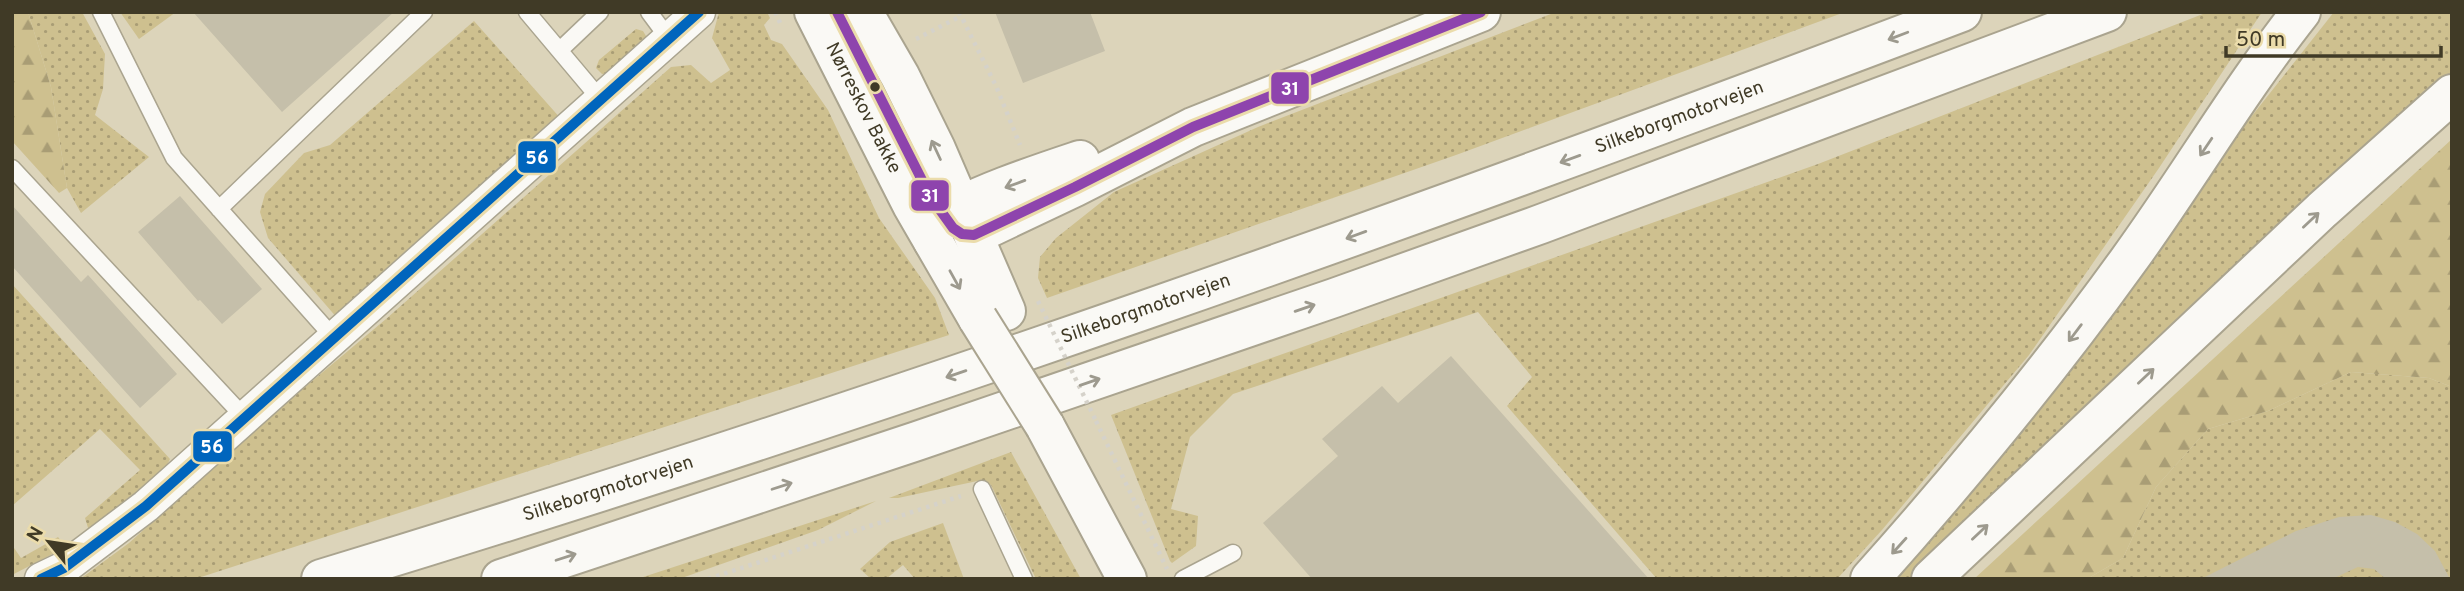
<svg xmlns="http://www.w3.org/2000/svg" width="2464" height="591" font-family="Overpass,sans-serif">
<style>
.grass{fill:url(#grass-dots)}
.forest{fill:url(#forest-firs)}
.building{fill:#c5bfaa}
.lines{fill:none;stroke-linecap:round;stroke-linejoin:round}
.service-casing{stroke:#aaa48f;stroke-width:19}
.minor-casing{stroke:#aaa48f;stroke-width:35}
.secondary-casing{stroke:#aaa48f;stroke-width:42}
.primary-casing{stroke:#aaa48f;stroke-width:42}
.motorway-casing{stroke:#aaa48f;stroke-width:42}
.path{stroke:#d5d2ca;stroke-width:4.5;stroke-dasharray:3.5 5;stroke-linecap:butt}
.service{stroke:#faf9f5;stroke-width:16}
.minor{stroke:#faf9f5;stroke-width:32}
.secondary{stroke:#faf9f5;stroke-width:38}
.primary{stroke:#faf9f5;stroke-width:38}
.motorway{stroke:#faf9f5;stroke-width:38}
.primary-bridge-casing{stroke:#aaa48f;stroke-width:42;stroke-linecap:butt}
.path-bridge{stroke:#d5d2ca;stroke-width:4.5;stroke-dasharray:3.5 5;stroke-linecap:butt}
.primary-bridge{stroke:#faf9f5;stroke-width:38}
.bus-1-casing{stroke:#ebdcab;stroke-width:16}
.bus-2-casing{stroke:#ebdcab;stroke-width:16}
.bus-1{stroke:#8e44ad;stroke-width:10}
.bus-2{stroke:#0065bd;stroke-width:10}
.oneway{stroke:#9d9a8e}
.bus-dot{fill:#403a26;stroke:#ebdcab;stroke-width:2.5}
.labels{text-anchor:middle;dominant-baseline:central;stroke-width:5;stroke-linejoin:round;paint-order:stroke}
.street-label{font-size:19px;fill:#403a26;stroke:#ebdcab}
.line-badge{stroke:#ebdcab;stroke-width:2.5}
.badge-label{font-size:19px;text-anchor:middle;font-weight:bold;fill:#fff}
</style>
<defs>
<pattern id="grass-dots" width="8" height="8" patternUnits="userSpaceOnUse" patternTransform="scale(1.75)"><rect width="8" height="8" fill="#cec08f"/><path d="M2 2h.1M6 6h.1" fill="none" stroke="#a99d75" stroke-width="1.8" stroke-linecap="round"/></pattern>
<pattern id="forest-firs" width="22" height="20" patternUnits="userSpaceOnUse" patternTransform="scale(1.75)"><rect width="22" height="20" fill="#cec08f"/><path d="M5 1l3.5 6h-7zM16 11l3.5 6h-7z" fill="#a99d75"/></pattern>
</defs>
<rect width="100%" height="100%" fill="#dcd4ba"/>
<path class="grass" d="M28,12H82L105,54L103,89L95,115L149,157L81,213L67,188L51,87Z
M120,12H176L139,39Z
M719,12H767L770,18L764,25L771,40L782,44L828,110L879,218L935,298L949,335L195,579H80L129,543L267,419L386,319L671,67L691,65L711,83L730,70L712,38Z
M1556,12H1845L1456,155L1047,298L1038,278L1040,257L1056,238L1114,192L1258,127Z
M2208,12H2262L2159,168L2029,355L1882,530L1837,579H1657L1507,406L1532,377L1478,312L1233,394L1190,437L1171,509L1198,516L1196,546L1172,563L1170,561L1111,415L1818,164Z
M2334,12H2452V81L1917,579H1886Z
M474,21L562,120L338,319L268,238L260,212L265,194L304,153L330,145Z
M636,29L643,31L649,41L612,74H602L596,68L599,60Z
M12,284L170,459L165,469L89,531L85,518L140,470L100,429L12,506Z
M2351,372L2429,378L2452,387V579H2087L2123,558L2156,487L2208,429L2268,411Z
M1011,452L1081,579H1036L991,485L982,480L898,498H889Z
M876,501L818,530L679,579H637Z
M943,523L964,579H915L903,565L886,579H871L860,569L890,542Z
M58,537L66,547L12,575V545L21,558Z"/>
<path class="forest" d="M12,12H28L51,87L67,188L59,193L12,141Z
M2452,139V387L2429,378L2351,372L2268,411L2208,429L2156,487L2123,558L2087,579H1974Z"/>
<path class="building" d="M193,12H394L282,112Z
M995,12H1090L1105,51L1023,83Z
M180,196L262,289L222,324L200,300L198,301L138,232Z
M12,205L81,282L88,275L177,374L140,408L12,266Z
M1451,356L1649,579H1312L1263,523L1338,456L1322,439L1382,386L1398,403Z
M2371,515L2395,522L2417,534L2435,551L2450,579H2386L2374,569L2358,567L2332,579H2201L2296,531L2339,517Z"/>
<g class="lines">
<g class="service-casing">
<path id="service" d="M101,12L174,158L334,338
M527,12L601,100
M649,12L669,39
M560,50L600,12
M12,168L245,418
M219,209L424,12
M982,489L1024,579
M1183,579L1233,553"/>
</g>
<g class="minor-casing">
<path id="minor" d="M41,579L64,568L146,506L699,12"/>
</g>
<g class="secondary-casing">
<path id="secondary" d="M974,235L1075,187L1193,127L1481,12
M933,241C935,231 936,224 944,217C961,199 1053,169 1080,160"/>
</g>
<g class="primary-casing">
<g id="primary">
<path id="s1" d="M814,12L912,205L978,319"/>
<path d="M863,12L900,76L936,149L1006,311"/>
<path d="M1045,426L1127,579"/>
</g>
</g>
<g class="motorway-casing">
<g id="motorway">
<path id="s2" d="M321,579C875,411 1421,217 1962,12"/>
<path d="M501,579L917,441L1334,298L1541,224L2107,12"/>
<path d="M1870,579C1961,477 2048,372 2128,261C2187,180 2238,92 2301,12"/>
<path d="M1931,579L2322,210L2452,94"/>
</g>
</g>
<path class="path" d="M775,12L782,27
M959,12L996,86L1020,145
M916,39L961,16
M1096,421L1167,569
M708,579L961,496"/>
<use href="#service" class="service"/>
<use href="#minor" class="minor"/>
<use href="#secondary" class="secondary"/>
<use href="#primary" class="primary"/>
<use href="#motorway" class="motorway"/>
<g class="primary-bridge-casing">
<path id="primary-bridge" d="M978,319L1045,426"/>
</g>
<path class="path-bridge" d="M1038,301L1096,421"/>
<use href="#primary-bridge" class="primary-bridge"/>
<g class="bus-1-casing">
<path id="bus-1" d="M837,12L930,196L953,228L962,234L974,235L1075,187L1193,127L1481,12"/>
</g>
<g class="bus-2-casing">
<path id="bus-2" d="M41,579L64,568L146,506L699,12"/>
</g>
<use href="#bus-1" class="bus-1"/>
<use href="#bus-2" class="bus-2"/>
</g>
<defs><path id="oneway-shaft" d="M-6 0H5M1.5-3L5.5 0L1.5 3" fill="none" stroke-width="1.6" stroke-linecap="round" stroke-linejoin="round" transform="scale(1.75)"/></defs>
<g class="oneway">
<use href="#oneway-shaft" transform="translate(1898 36) rotate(159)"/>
<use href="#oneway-shaft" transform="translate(2206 147) rotate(124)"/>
<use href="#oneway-shaft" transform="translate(936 150) rotate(-115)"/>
<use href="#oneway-shaft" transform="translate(1570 159) rotate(160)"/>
<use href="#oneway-shaft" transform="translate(1015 184) rotate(160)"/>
<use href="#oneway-shaft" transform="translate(2311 220) rotate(-43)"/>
<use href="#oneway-shaft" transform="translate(1356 235) rotate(160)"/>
<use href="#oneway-shaft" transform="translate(955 280) rotate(61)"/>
<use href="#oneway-shaft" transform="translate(1305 308) rotate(-19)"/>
<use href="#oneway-shaft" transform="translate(2075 333) rotate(127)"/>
<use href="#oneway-shaft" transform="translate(956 374) rotate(161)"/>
<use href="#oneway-shaft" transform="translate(2146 376) rotate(-43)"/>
<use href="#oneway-shaft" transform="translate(1090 382) rotate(-19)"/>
<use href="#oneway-shaft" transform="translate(782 486) rotate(-18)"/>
<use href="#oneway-shaft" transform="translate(1980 532) rotate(-43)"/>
<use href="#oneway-shaft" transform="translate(1899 546) rotate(132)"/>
<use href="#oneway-shaft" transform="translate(566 557) rotate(-18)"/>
</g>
<circle class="bus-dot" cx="875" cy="87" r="6"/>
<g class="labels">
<g class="street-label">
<text stroke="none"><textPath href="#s1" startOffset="108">Nørreskov Bakke</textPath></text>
<text stroke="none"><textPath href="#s2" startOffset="1435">Silkeborgmotorvejen</textPath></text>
<text stroke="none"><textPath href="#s2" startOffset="868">Silkeborgmotorvejen</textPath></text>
<text stroke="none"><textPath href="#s2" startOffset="301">Silkeborgmotorvejen</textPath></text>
</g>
</g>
<g class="line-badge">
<rect x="1270" y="71" width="40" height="34" rx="7" fill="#8e44ad"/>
<rect x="517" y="140" width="40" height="34" rx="7" fill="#0065bd"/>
<rect x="910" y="179" width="40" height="33" rx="7" fill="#8e44ad"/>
<rect x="192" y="430" width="41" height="33" rx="7" fill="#0065bd"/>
</g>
<g class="badge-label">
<text x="1290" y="95">31</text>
<text x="537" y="164">56</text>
<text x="930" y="202">31</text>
<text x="212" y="453">56</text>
</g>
<rect width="2464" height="591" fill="none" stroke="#403a26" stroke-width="28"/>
<g transform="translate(49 542) rotate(300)" stroke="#ebdcab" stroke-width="5" paint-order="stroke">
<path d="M0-5L12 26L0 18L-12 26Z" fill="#403a26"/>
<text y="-10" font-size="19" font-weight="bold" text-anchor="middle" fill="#403a26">N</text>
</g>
<path d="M2226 46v10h215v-10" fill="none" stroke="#403a26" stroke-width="3.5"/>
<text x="2236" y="46" font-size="21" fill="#403a26" stroke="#ebdcab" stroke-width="5" paint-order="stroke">50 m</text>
</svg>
